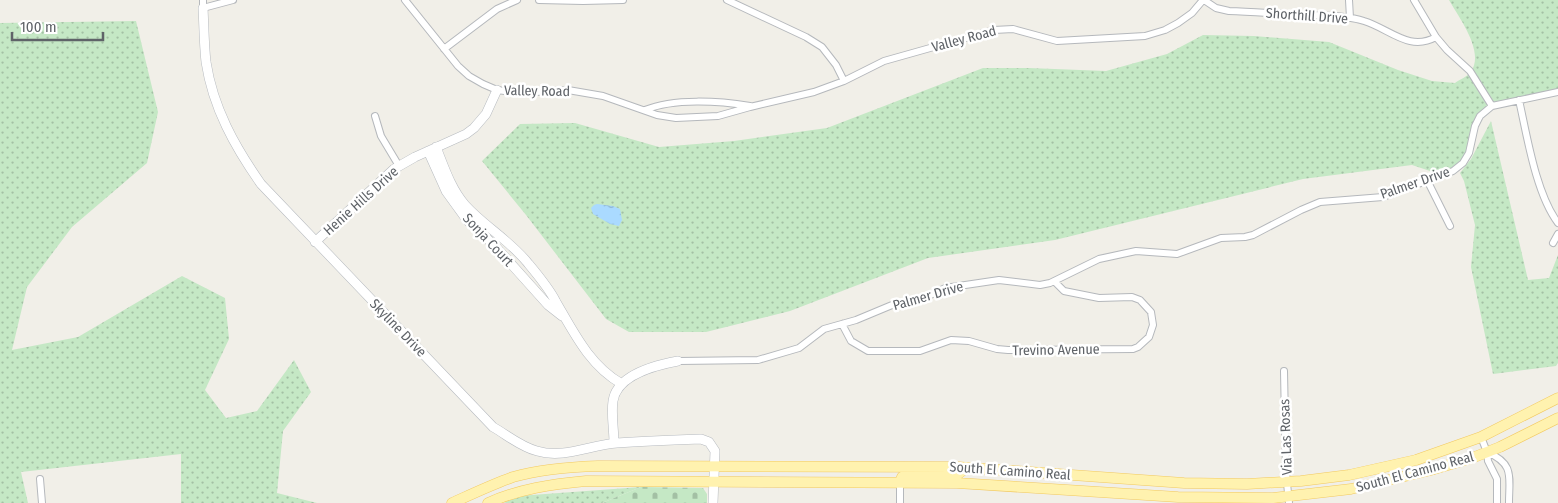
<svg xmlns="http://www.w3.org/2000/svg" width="1558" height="503" font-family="'Fira Sans Condensed',sans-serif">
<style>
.grass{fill:url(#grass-dots)}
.cemetery{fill:url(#cemetery-stones)}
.water{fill:url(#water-ripples)}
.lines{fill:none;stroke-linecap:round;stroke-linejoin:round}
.street-casing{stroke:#b5b8bc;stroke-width:8}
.secondary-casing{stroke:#b6babf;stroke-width:10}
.primary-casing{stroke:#f2c960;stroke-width:11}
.street{stroke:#fff;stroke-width:6}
.secondary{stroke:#fff;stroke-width:9}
.primary{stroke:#fff2af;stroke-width:10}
.labels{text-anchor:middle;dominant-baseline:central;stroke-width:5;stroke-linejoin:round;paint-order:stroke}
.street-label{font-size:14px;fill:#5f6368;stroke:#fff}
</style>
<defs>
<pattern id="grass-dots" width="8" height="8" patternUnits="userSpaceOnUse" patternTransform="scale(1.25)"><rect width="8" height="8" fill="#c5e8c5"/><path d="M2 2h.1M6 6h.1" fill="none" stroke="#a3c0a4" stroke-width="1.8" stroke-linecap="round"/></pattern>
<pattern id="cemetery-stones" width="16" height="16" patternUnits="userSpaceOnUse" patternTransform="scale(1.25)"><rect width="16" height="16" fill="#c5e8c5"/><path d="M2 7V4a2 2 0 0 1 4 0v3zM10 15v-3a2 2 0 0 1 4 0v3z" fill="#a3c0a4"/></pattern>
<pattern id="water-ripples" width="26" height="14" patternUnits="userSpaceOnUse" patternTransform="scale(1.25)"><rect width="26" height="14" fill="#aadaff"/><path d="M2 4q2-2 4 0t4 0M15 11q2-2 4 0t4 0" fill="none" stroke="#8eb4d2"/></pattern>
</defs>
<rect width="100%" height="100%" fill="#f1efe8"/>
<path class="grass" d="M1449,0H1558V92L1492,106L1480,116L1463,163L1442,175L1412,165L1303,179L1055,240L928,258L790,311L706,332H629L606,319L526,215L482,161L520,124L575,123L659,147L734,141L827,128L983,68H1029L1106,71L1167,54L1203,35L1254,36L1329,42L1398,70L1432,81L1455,83C1459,80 1468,76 1471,72C1485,51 1459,18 1449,0Z
M136,21L158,112L147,163L72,227L27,287L12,350L78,337L182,276L225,298L229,339L205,390L226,418L257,411L294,360L311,392L283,431L277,493L317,503H181V454L21,472L28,503H0V23Z
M1491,121L1528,280L1549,278L1558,255V363L1556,366L1493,374L1471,267L1475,225L1464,181L1460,173L1471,159Z
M641,487L602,503H504L518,496Z"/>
<path class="cemetery" d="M641,487L703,488L707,494V503H602Z"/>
<path class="water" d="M597,204L613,206L620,209L622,220L619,226L610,224L593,214L591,208L594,205Z"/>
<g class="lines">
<g class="street-casing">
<path id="street" d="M203,0V8L233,0
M405,0L458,66L469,76L483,84L497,90L519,93L568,90L603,96L657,115L676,118L718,116L750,107L814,92L844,81L884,61L994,30L1013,29L1057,41L1145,36L1165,30L1178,23L1192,13L1203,0
M539,0L583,1L623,0
M727,0L806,37L822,47L836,65L844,81
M1204,0L1216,8L1229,11C1255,12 1281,14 1307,15C1326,16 1346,15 1364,21C1390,29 1409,52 1436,37
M1349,0L1350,18
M1414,0L1436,37L1447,50L1470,71L1492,106
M444,49L497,9L517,0
M1519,100C1527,136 1536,194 1558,223
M645,110C674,98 719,101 750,106
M375,116L381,136L399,166
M1427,180L1450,226
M1553,243L1558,234
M842,324L851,341L868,351H920L951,340L969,341L997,349L1008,350L1133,349L1138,347L1149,337L1153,325L1151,312L1140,300L1132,297L1099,298L1064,291L1055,282
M678,361L758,360L799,348L824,329L856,320L892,305L918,301L945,288L999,280L1040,285L1050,283L1099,259L1136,251L1177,254L1221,238L1245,237L1253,235L1301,210L1320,202L1383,197L1453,171L1463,163L1469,153L1475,126L1480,116L1492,106L1558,92
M1284,371L1286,473L1289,503
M1481,437L1487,452L1488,461L1497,479V503
M1487,452C1515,464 1509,477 1509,503
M40,479L42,503
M900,482V503"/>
</g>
<g class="secondary-casing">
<path id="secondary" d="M203,8C204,26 204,44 206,62C213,108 235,147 261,184L493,427C507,435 521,447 537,451C564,459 590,445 617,443C645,441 673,440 701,439L709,442L715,451L713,503
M436,147C444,167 451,189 465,205C484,226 509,240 527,262C537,274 549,288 556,302C574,333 590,366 622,384
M428,151L446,191L467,220L496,247L548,305L562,316
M315,242L394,169L415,157L466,134L474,128L486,114L497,90
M614,443C614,430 611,414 613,401C617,375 656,365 678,361"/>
</g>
<g class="primary-casing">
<path id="primary" d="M900,482L902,477L906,475H957L966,468
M452,503C472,494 493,484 513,477C541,469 569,467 598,466L958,467L1184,483L1247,484L1301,481L1349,475L1416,460L1481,437L1558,398
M488,503C519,489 552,484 586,481L957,483L1178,497L1273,498L1351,489L1431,470L1472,458L1500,447L1558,418"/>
</g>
<use href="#street" class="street"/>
<use href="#secondary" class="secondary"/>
<use href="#primary" class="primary"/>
</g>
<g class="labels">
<g class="street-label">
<text transform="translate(1307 16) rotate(4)">Shorthill Drive</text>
<text transform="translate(964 39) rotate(-15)">Valley Road</text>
<text transform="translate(537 91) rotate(1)">Valley Road</text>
<text transform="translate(1415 183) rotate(-19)">Palmer Drive</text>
<text transform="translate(361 201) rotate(-42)">Henie Hills Drive</text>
<text transform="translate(488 240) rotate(47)">Sonja Court</text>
<text transform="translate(928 296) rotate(-16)">Palmer Drive</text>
<text transform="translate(398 328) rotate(46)">Skyline Drive</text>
<text transform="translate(1056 350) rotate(-1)">Trevino Avenue</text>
<text transform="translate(1286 437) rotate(-92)">Via Las Rosas</text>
<text transform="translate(1010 471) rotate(4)">South El Camino Real</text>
<text transform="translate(1415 472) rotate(-15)">South El Camino Real</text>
</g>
</g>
<path d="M12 32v8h91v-8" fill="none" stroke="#5f6368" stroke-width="2.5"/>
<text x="20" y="32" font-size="15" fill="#5f6368" stroke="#ffffff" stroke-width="4" paint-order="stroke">100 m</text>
</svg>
